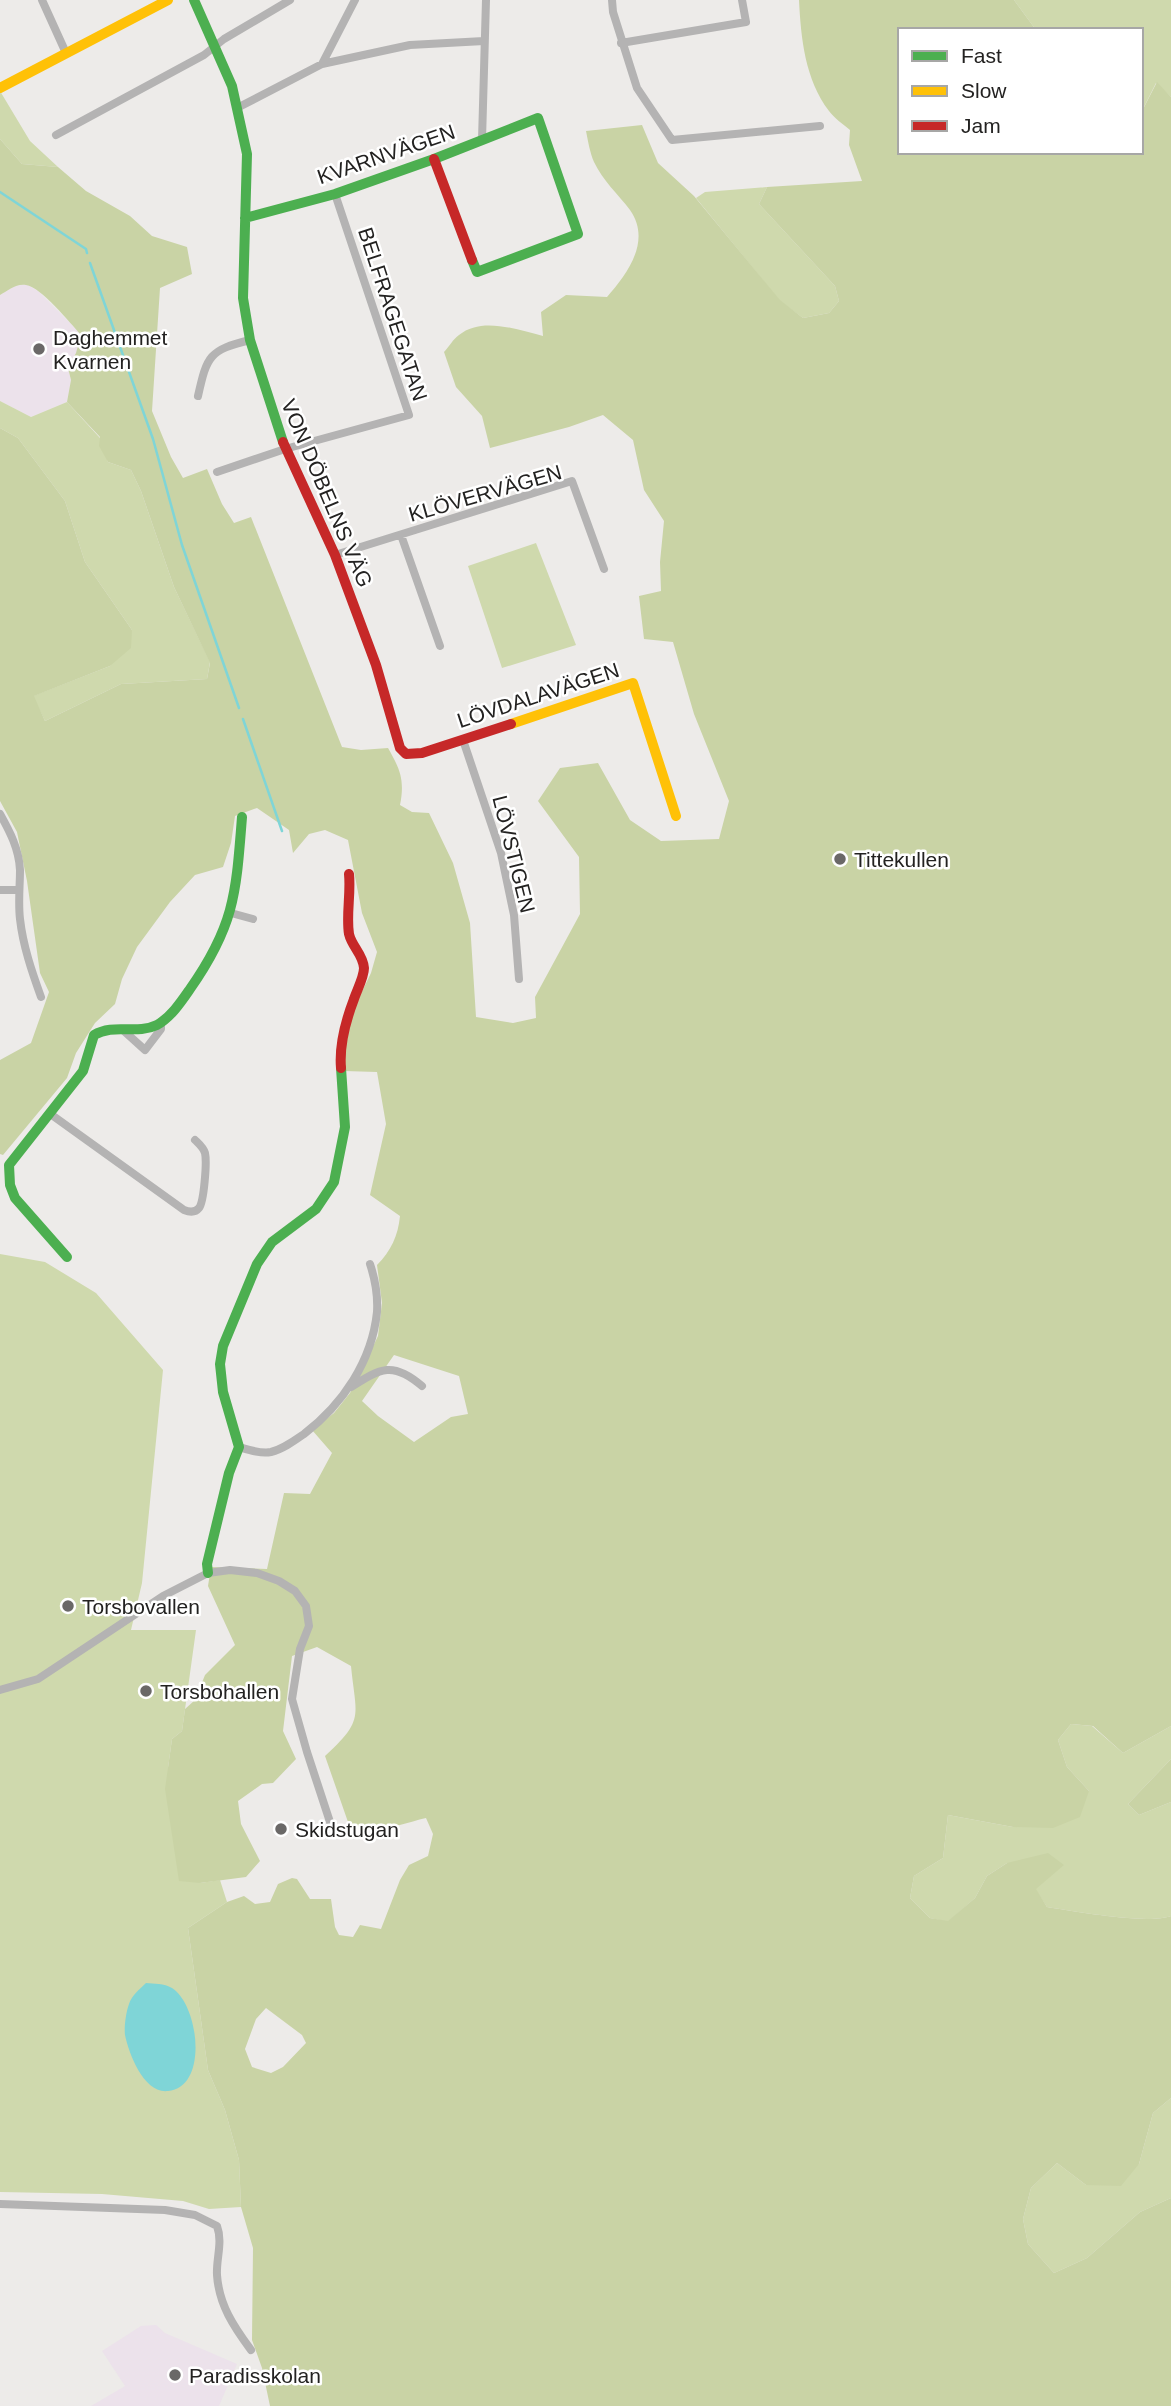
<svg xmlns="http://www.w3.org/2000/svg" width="1171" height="2406" font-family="Arial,sans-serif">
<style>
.education{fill:#ece2eb}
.green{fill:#cfd9ad}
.forest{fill:#c9d3a5;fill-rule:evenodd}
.water{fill:#7fd5d7}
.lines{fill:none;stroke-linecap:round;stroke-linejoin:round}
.stream{stroke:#7fd5d7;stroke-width:2.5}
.street{stroke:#b4b3b3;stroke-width:8}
.fast{stroke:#4caf50;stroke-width:10}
.slow{stroke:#ffc107;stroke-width:10}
.jam{stroke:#c62828;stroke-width:10}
.poi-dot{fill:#6a6867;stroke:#fff;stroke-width:2.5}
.labels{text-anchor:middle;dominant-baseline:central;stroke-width:5;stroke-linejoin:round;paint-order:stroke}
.street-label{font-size:21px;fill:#232221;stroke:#fff}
.poi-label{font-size:21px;fill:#232221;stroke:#fff;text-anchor:start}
</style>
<rect width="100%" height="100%" fill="#edebe9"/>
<path class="education" d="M26,284L38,291L82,335L76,353L70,362L69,373L71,380L67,402L31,417L0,401V295L13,287Z
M156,2325L165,2333L237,2364L219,2406H91L125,2386L102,2351L141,2326Z"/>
<path class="green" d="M1014,0H1171V97L1156,83L1141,113V30H1036Z
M0,91L30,141L58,167L22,164L0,139Z
M767,187L759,204L835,286L839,301L829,313L803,318L780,301L696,198L705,192Z
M0,401L31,417L67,402L100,438L108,462L131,470L141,491L174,587L210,662L207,679L121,684L45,721L33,696L110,666L132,630L85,562L65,501L18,438L0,428Z
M536,543L576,645L502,668L468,566Z
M0,1254L45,1262L96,1293L163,1370L142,1583L131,1630H196L182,1731L172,1739L168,1768L200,1883L220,1880L227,1902L188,1928L208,2070L225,2110L239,2160L241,2207L209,2209L183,2201L102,2194L0,2192Z
M1071,1724L1092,1726L1123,1753L1171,1726V1759L1128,1804L1139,1815L1171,1802V1916C1147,1925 1075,1911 1047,1907L1035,1889L1007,1863L987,1876L975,1898L948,1922L930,1918L910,1898L914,1876L943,1858L948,1815L1013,1827L1089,1791L1067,1767L1058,1740Z
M1171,2098V2198L1140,2212L1087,2258L1054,2273L1028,2244L1023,2219L1031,2188L1057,2163L1086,2185L1139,2164L1153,2113Z"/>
<path class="forest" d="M799,0H1014L1036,30H900V152H1141V113L1157,82L1171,97V1726L1123,1753L1093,1726L1071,1724L1058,1740L1067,1767L1089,1791L1080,1817L1053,1828L1013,1827L948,1815L943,1858L914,1876L910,1898L930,1918L948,1921L975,1898L987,1876L1007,1863L1048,1853L1064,1865L1036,1889L1047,1907C1075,1911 1147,1925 1171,1916V2098L1153,2113L1139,2164L1121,2186L1086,2185L1057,2163L1031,2188L1023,2219L1028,2244L1054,2273L1087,2258L1140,2212L1171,2198V2406H270L262,2368L252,2340L253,2248L241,2207L239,2160L225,2110L208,2070L188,1928L227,1902L244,1896L255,1904L270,1902L278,1884L292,1878L297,1879L310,1899H331L335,1927L339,1935L353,1937L360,1925L381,1929L400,1880L409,1865L428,1856L433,1834L426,1818C400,1824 372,1837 348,1822L325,1756C365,1719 356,1717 351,1666L317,1647L292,1656L283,1731L296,1759L273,1783L262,1784L238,1801L241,1824L260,1861L246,1877L200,1883L179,1881L165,1789L172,1739L182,1731L185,1709L195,1700L205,1675L235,1645L208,1586L211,1567L267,1569L284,1493L310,1494L332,1453L312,1430L334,1413L350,1393L378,1336L382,1303L377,1265C391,1251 398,1236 400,1216L370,1195L386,1124L377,1072L344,1071L343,1053L349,1018L371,973L377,952L362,913L348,840L325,830L309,834L293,853L289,830L257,808L235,816L231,843L223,867L195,875L170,902L137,947L122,979L115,1004L95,1023L76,1053L67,1078L3,1155L0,1154V1060L31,1043L49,992L40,973L27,881L17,832L0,801V428L18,438L65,501L85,562L132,630L131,648L110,666L34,696L45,721L121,684L207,679L210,663L174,587L141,491L131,470L108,462L99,446L100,437L67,402L71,380L68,368L76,353L81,335C70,323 41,287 26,285C17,283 7,291 0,295V139L22,164L58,167L86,191L130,216L152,236L187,247L192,274L160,288L152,411L171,457L183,478L207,469L222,504L234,523L251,517L342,747L361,750L388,748C400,769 405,780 400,805L412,812L429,813L453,863L470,923L476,1017L513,1023L536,1018L535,997L580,914L579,857L538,801L560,768L598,763L630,820L661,841L719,839L729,801L694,714L673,642L644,639L639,596L661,591L660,562L664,521L644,490L633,440L603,415L569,427L490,448L482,416L456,387L444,352C449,347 453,339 459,335C482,316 518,330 543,336L541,312L566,295L607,297C627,274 652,241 630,210C618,194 603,181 594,162C590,153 588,141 586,131L642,125L658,163L694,196L780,300L803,318L829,313L839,301L835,286L759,204L767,187L862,181L849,145L850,130C843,124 834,118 829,111C805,79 801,39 799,0ZM394,1355L459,1376L468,1414L451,1417L414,1442L378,1416L362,1401ZM266,2008L302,2035L306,2043L283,2067L271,2073L252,2067L245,2049L256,2019Z
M1171,1759V1802L1139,1815L1128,1804Z"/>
<path class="water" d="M146,1983C154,1984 164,1983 172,1988C199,2005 209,2087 168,2091C144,2094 129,2054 125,2035C124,2027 126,2012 129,2004C132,1995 139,1990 146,1983Z"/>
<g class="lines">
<path class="stream" d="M0,192L86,249L87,253
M90,263L153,439L182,545L239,708
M243,719L282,831"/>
<path class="street" d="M42,0L66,53
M612,0L613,12L637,88L672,140L820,126
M621,43L746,22L742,0
M322,64L355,0
M237,108L322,64L410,45L484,41
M56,135L204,55L224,39L290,0
M482,140L486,0
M198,396C207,356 209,350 250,340
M217,472L285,449L409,415L335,194
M401,535L440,646
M335,555L572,481L604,569
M463,740L501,853L514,915L519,979
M0,814C10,832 19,849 20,870C20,886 18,902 20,919C23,946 32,972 41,997
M0,890H18
M231,913L253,919
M124,1031L145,1050L161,1029V1022
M49,1113L184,1210C189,1212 195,1213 199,1208C204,1202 207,1162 205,1153C203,1147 199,1144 195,1140
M351,1387C381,1368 393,1361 422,1386
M239,1447C249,1450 261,1454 271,1452C283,1449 294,1441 304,1434C343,1404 372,1361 377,1312C378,1295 375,1279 370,1264
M0,1690L38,1679L163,1596L208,1573L230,1570L257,1573L279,1581L295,1591L306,1606L309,1626L300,1649L292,1699L307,1752L331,1825
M0,2204L165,2210L195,2215L217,2226C223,2242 216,2259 217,2275C219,2305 234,2327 251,2350"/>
<path class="fast" d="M194,0L232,86L247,154L243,298L250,340L283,442
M245,218L335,194L434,159L538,118L578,234L477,272L472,260
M67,1257L15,1198L10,1185L9,1165L83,1071L94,1035C114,1023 136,1035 157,1025C171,1017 181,1002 190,989C235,925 236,893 242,817
M208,1573L207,1564L229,1473L239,1447L223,1392L220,1364L223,1346L257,1264L272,1242L316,1209L334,1182L345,1127L341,1068"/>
<path class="slow" d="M0,88L168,0
M511,724L633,683L676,816"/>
<path class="jam" d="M434,159L472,260
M283,442L335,555L376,665L400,748L406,754L422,753L511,724
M341,1068C339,1045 346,1020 354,999C357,990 364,977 364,968C363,954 352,947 349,934C346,915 351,894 349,874"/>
</g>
<g class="poi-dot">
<circle cx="39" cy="349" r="7"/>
<circle cx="840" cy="859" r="7"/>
<circle cx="68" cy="1606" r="7"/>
<circle cx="146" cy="1691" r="7"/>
<circle cx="281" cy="1829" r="7"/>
<circle cx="175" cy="2375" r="7"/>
</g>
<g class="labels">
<g class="street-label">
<text transform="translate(386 154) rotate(-19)">KVARNVÄGEN</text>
<text transform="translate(393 314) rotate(72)">BELFRAGEGATAN</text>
<text transform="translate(327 493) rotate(67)">VON DÖBELNS VÄG</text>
<text transform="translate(485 493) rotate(-16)">KLÖVERVÄGEN</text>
<text transform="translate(538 695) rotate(-18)">LÖVDALAVÄGEN</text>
<text transform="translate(514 854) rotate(76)">LÖVSTIGEN</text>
</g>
<g class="poi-label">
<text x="53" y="337">Daghemmet<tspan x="53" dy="24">Kvarnen</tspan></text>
<text x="854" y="859">Tittekullen</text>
<text x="82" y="1606">Torsbovallen</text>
<text x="160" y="1691">Torsbohallen</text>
<text x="295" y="1829">Skidstugan</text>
<text x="189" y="2375">Paradisskolan</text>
</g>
</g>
<rect x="898" y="28" width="245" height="126" fill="#ffffff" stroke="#a7a7a6" stroke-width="2"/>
<rect x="912" y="51" width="35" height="10" fill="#4caf50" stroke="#a7a7a6" stroke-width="2"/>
<text x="961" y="63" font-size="21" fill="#232221">Fast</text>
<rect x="912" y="86" width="35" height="10" fill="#ffc107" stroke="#a7a7a6" stroke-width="2"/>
<text x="961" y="98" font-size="21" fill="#232221">Slow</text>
<rect x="912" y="121" width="35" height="10" fill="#c62828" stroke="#a7a7a6" stroke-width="2"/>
<text x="961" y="133" font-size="21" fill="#232221">Jam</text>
</svg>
